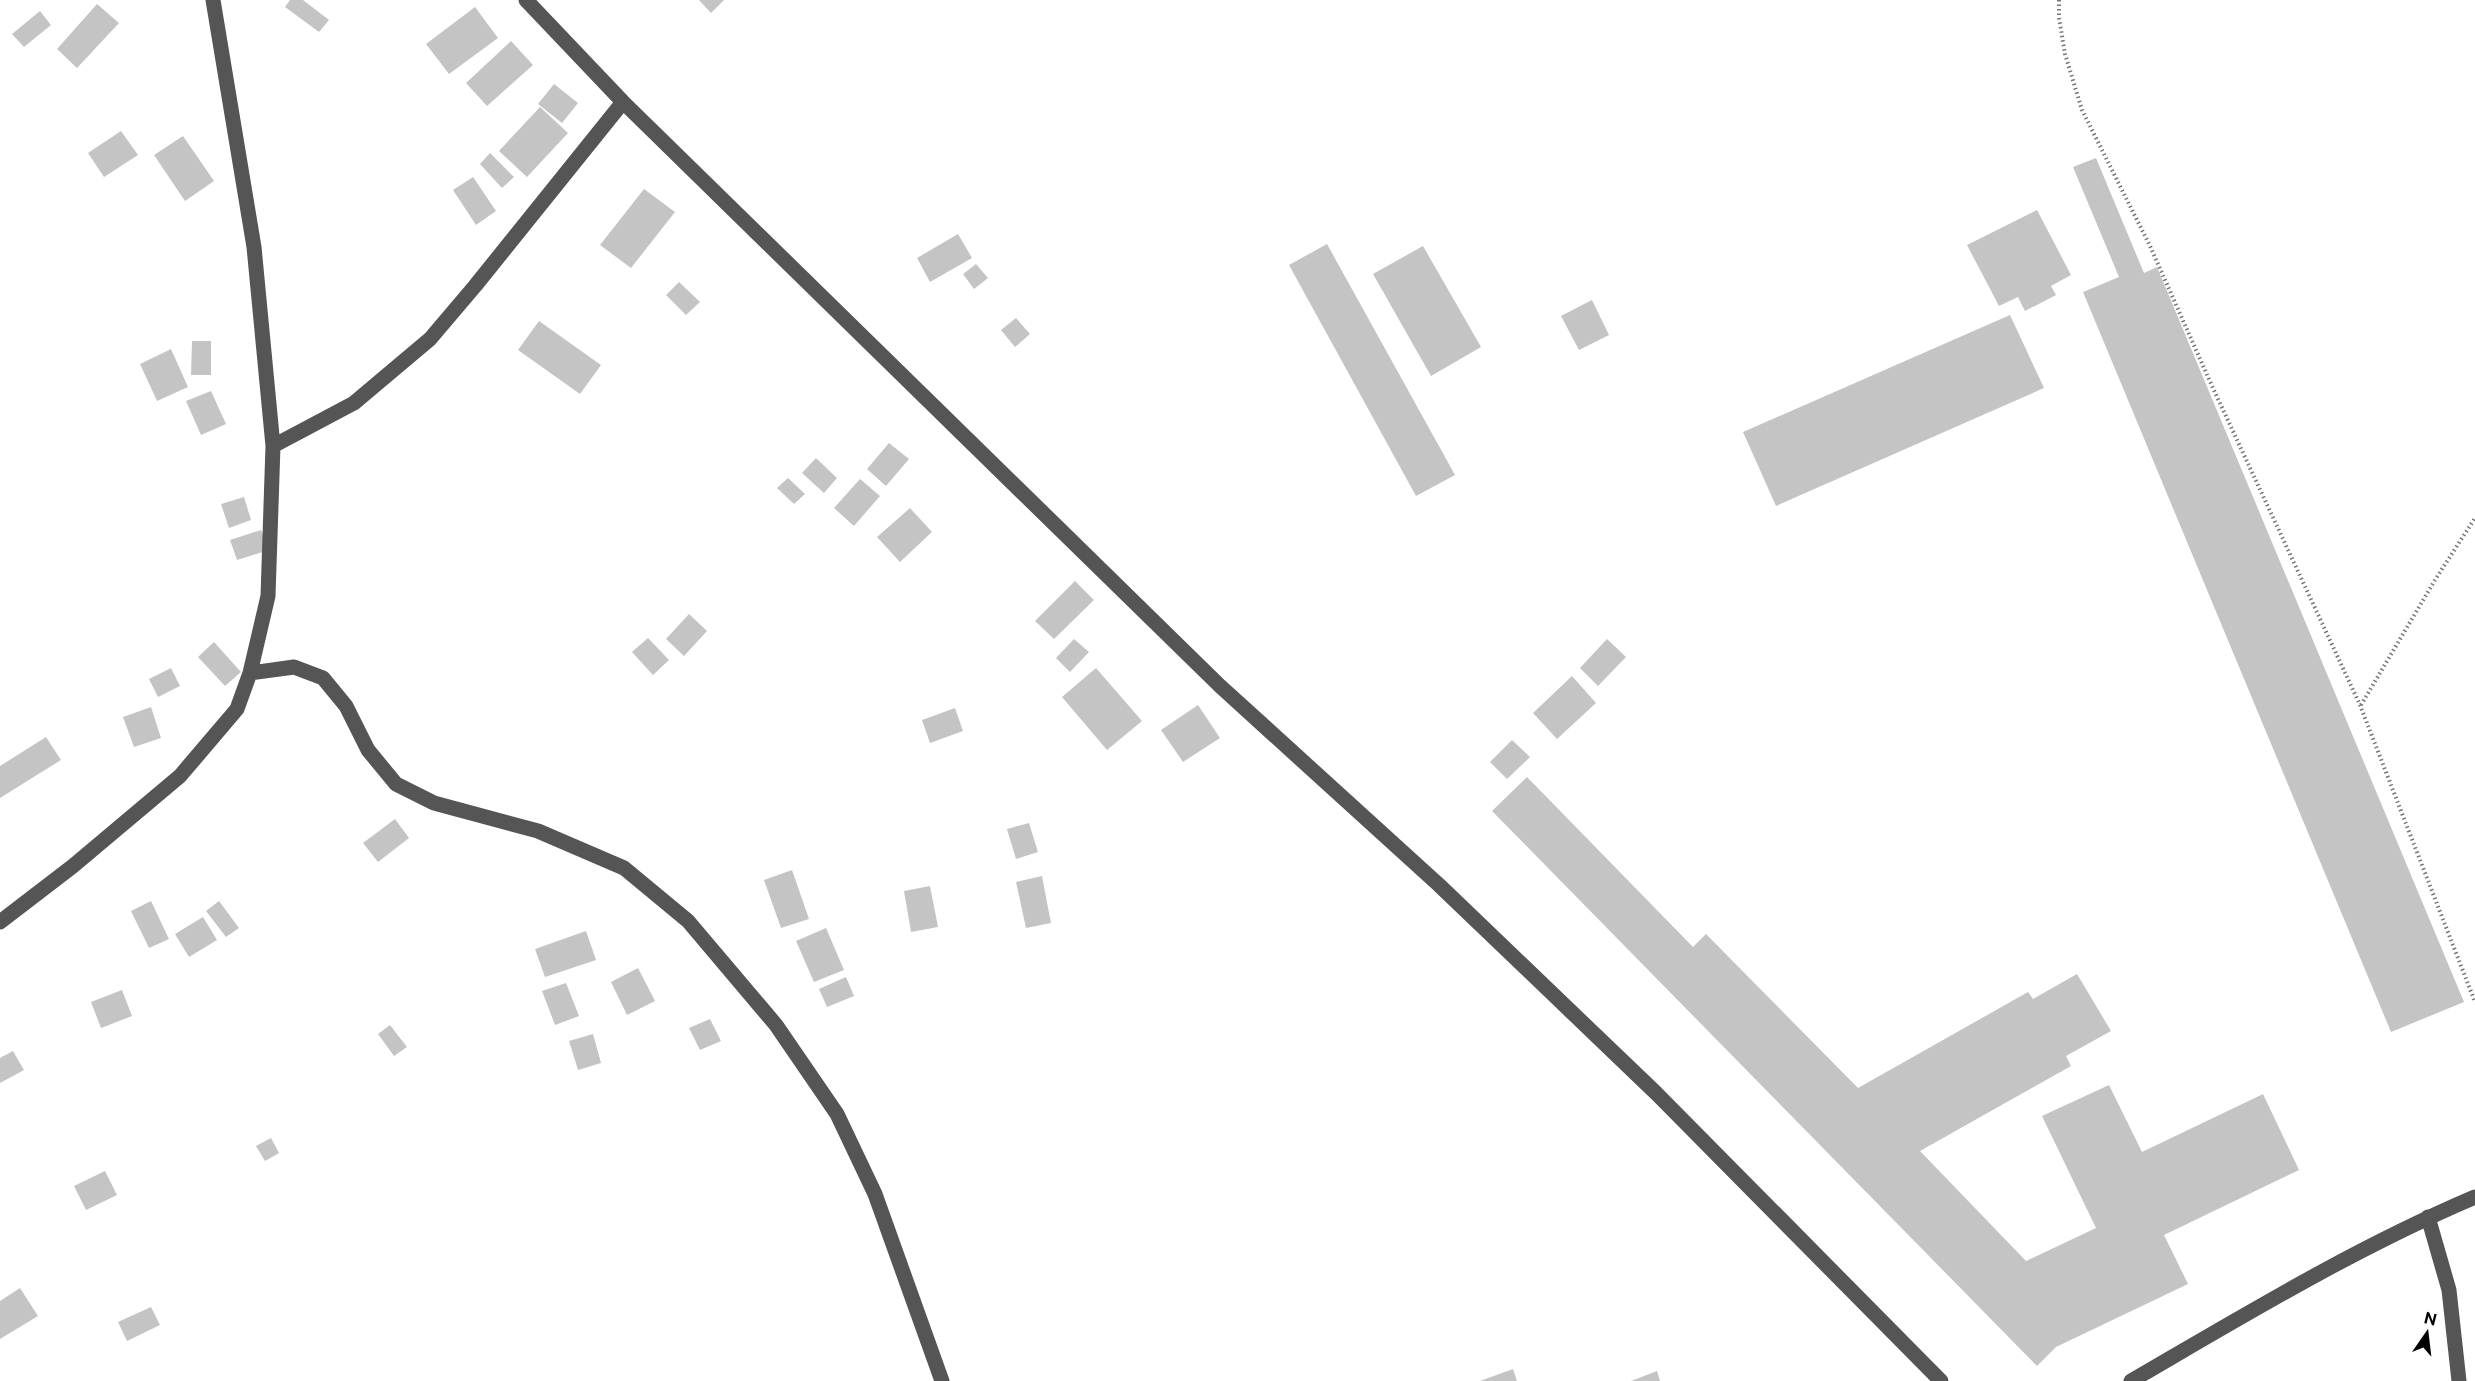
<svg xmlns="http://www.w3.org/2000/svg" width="2475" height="1381" font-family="'Public Sans',sans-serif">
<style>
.building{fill:#c4c4c4}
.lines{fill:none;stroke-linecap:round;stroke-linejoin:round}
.path{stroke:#777;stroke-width:4;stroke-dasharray:1.5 3;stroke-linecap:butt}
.minor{stroke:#555;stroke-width:15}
</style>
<rect width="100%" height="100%" fill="#fff"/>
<path class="building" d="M290,0H303L329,20L319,32L285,7Z
M699,0H724L711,13Z
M97,4L119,23L77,68L57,49Z
M475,7L498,38L449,74L426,44Z
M40,11L51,25L24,47L12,34Z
M511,41L533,65L487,106L466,83Z
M554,84L578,103L562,123L538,104Z
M540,107L568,133L527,177L499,151Z
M121,131L138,155L104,177L88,153Z
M183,136L214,181L185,201L154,155Z
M490,153L514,177L502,188L480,164Z
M2096,158L2144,273L2157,267L2464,1002L2391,1032L2083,292L2119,277L2073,167Z
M473,177L496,211L476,225L453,190Z
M644,189L675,212L631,268L600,245Z
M2037,210L2071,275L2051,286L2056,295L2025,311L2018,297L1999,306L1967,245Z
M958,234L972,258L930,282L917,258Z
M1327,244L1455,475L1416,496L1289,265Z
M1423,246L1481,347L1431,376L1373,274Z
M976,264L988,278L974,289L963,274Z
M679,282L700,302L686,315L666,295Z
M1592,300L1609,335L1579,350L1561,316Z
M2010,315L2044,388L1776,506L1743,432Z
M1016,318L1030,334L1015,347L1001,330Z
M539,321L601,365L580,394L518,350Z
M192,341H211V375H191Z
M171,349L188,387L157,401L140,364Z
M211,391L226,424L201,435L186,401Z
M889,443L909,459L886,486L867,469Z
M816,458L837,478L824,493L802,473Z
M788,478L805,494L794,504L777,488Z
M860,479L880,496L854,526L834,508Z
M244,497L251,520L229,528L221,504Z
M910,508L932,532L900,562L877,537Z
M261,530L269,550L237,560L230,540Z
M1075,581L1094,600L1054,639L1035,621Z
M689,614L707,631L684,656L666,639Z
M648,638L669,660L653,675L632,652Z
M1074,639L1089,652L1070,672L1056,658Z
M1607,639L1626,657L1598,686L1580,668Z
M214,642L241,672L225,686L198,657Z
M171,668L180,686L158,697L149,679Z
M1096,668L1142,721L1107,750L1062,697Z
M1572,676L1596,703L1557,739L1533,713Z
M1198,705L1220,738L1183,762L1161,730Z
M151,707L161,738L134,747L123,717Z
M955,708L963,731L930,743L922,720Z
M46,737L61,760L0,798V766Z
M1512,740L1530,757L1507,779L1490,762Z
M1527,777L1693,947L1706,934L1858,1088L2028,992L2033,999L2077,974L2111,1031L2066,1056L2071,1066L1920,1151L2026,1261L2096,1228L2042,1116L2109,1085L2142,1152L2263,1094L2299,1170L2164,1235L2188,1284L2056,1347L2037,1366L1492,811Z
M395,819L409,838L378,862L363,843Z
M1029,823L1038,852L1016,859L1007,829Z
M792,870L809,919L781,928L764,880Z
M1042,876L1051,923L1026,928L1016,882Z
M930,886L938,927L911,932L904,891Z
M151,901L169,939L149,948L131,911Z
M219,901L239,928L226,937L206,911Z
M203,917L217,940L189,957L175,934Z
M826,928L844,970L814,982L796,941Z
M586,931L596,960L545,977L535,949Z
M638,968L655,1001L627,1015L611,982Z
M846,977L854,996L827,1007L819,989Z
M566,983L579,1016L555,1025L542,991Z
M122,990L132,1016L101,1028L91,1002Z
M710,1019L721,1041L700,1050L689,1028Z
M390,1025L407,1047L394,1056L378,1034Z
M593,1034L601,1063L578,1070L569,1041Z
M13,1051L24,1070L0,1083V1058Z
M271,1138L279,1153L265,1161L256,1146Z
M105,1171L117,1195L86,1210L74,1186Z
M20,1288L38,1316L0,1339V1301Z
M151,1307L160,1325L127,1341L118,1322Z
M1513,1369L1517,1381H1480Z
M1657,1371L1660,1381H1631Z"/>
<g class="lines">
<path class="path" d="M2059,0V18L2065,54L2082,110L2150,246L2212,386L2360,705L2475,1002
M2361,705L2435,580L2475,518"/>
<path class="minor" d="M526,0L623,102L1220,686L1439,885L1656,1093L1941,1381
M273,446L354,403L430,339L475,286L623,102
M250,673L294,667L323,678L346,706L368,750L396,784L434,803L538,831L624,868L688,921L776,1025L837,1114L875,1194L942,1381
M0,922L73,866L180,776L237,709L250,673L268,596L273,446L254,247L213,0
M2428,1217L2449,1290L2459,1381
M2131,1381C2243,1316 2355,1248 2475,1197"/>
</g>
<g transform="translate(2427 1333) rotate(14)" stroke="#ffffff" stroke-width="4.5" paint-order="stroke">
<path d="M0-4.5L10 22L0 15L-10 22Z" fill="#000000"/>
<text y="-9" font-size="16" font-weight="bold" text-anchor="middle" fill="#000000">N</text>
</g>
</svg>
